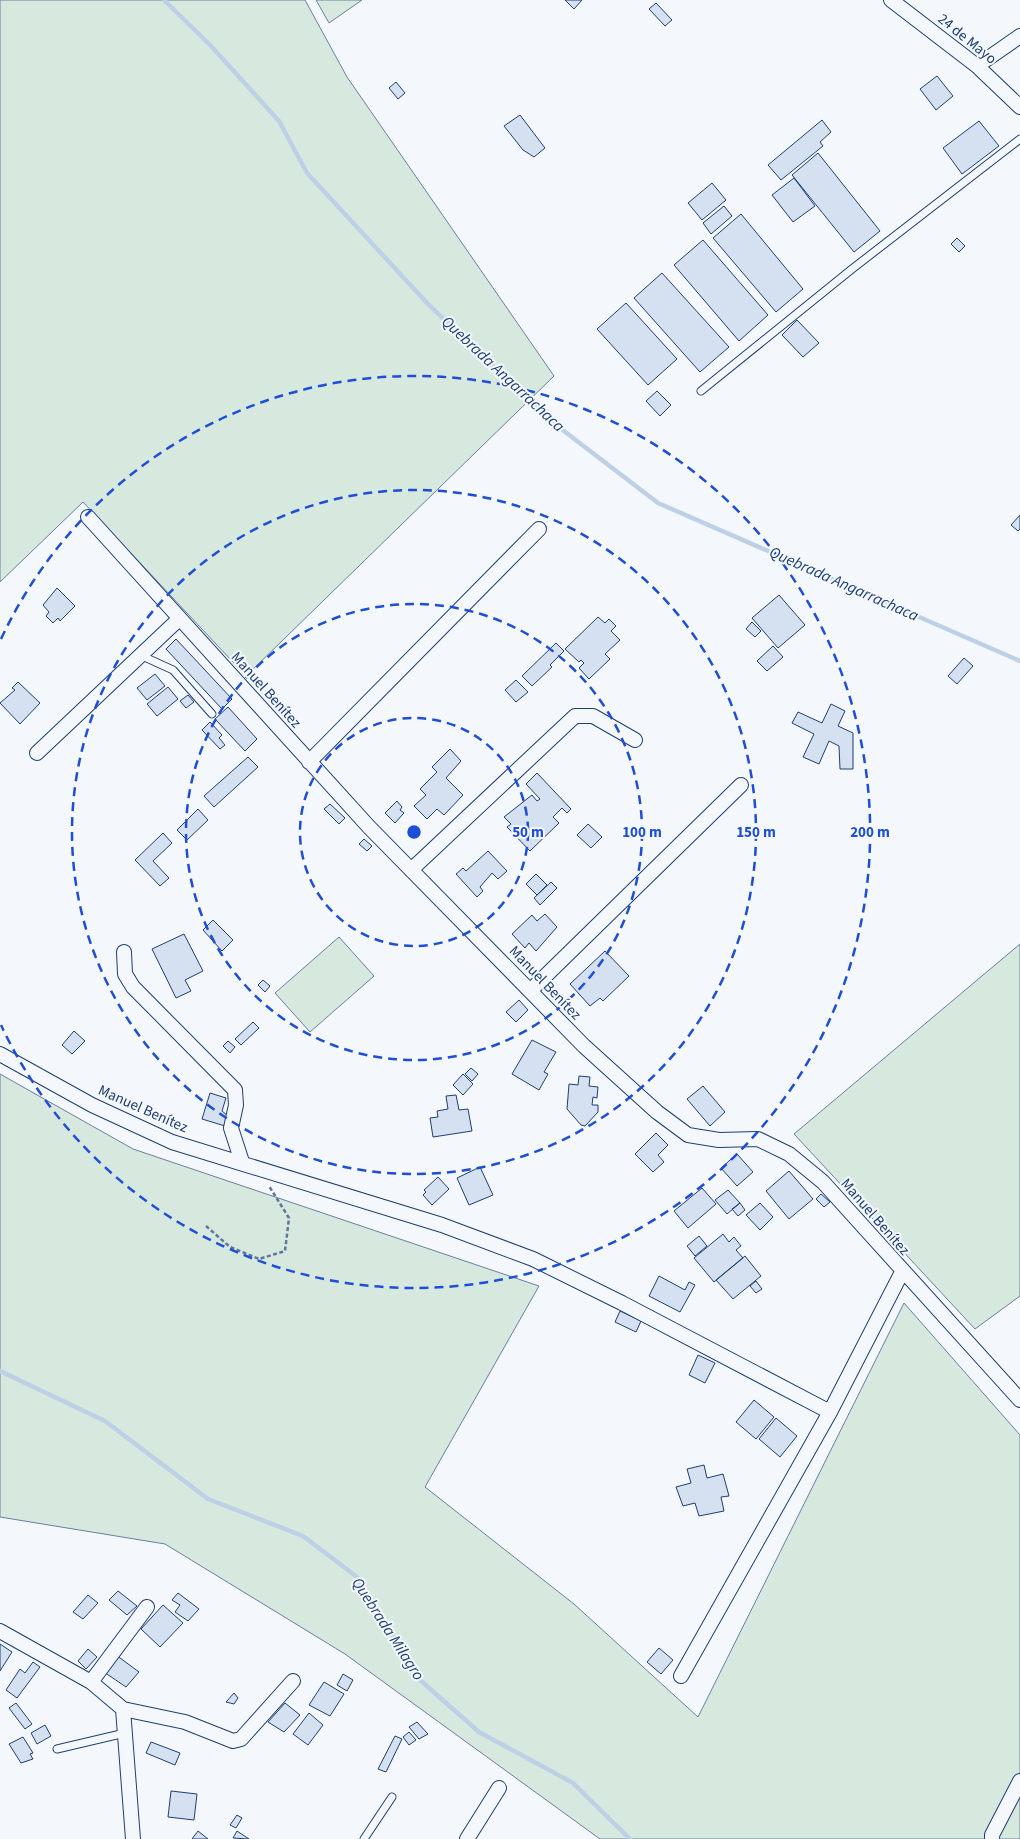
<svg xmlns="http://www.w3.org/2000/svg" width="1020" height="1839" font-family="'Source Sans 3',sans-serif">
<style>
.green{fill:#d7e8df;stroke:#687fa3}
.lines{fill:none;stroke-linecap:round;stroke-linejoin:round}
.stream{stroke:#bed0e5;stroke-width:4.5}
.building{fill:#d5e0f0;stroke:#1d3f73}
.service-casing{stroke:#1d3f73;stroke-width:9}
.minor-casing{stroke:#1d3f73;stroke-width:16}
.path{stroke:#5e769c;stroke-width:2.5;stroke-dasharray:4 2.5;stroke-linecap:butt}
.service{stroke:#f4f7fb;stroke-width:7}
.minor{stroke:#f4f7fb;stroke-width:14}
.ring{fill:none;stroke:#1d4ed8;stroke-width:2.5;stroke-dasharray:9 6}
.labels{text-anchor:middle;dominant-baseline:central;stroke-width:4;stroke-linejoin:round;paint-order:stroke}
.street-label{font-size:15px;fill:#1d3f73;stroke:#f4f7fb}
.water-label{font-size:16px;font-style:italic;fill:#1d3f73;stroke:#f4f7fb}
.centre{fill:#1d4ed8;stroke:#f4f7fb;stroke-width:2.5}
.ring-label{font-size:15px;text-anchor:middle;font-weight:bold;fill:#1d4ed8;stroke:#f4f7fb;stroke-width:4;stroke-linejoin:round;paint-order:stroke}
</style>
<rect width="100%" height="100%" fill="#f4f7fb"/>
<path class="green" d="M0,0H305L347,77L554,376L246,676L83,502L0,582Z
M316,0H362L329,23Z
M339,937L374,976L310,1032L275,993Z
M1020,944V1296L975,1329L794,1134Z
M0,1074L133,1149L539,1286L425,1487L574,1604L698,1717L904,1303L1020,1435V1839H600L345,1654L165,1544L0,1517Z"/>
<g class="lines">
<path class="stream" d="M164,0L211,46L279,121L307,173L427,303L547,418L658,503L1020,661
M0,1371L105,1421L208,1499L303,1536L357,1577L420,1680L479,1732L573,1783L630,1839"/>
</g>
<path class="building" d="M565,0H582L574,9Z
M656,3L672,20L665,26L649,9Z
M937,76L953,96L936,110L920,89Z
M396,82L405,93L398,99L389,88Z
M520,115L545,148L534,157L523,150L504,126Z
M822,120L831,132L820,142L823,146L781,180L768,165Z
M979,121L999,146L962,174L943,148Z
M818,153L880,231L854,252L792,175Z
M794,178L815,206L793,222L772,195Z
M712,183L726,200L702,220L688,203Z
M724,206L732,216L711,234L703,223Z
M741,214L803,289L776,312L713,238Z
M957,238L965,246L959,252L951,244Z
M703,240L768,315L739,341L674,265Z
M662,273L729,347L700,372L634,298Z
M626,303L677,359L648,385L597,329Z
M797,320L819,343L803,357L782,335Z
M657,391L671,405L660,416L646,401Z
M1020,515V529L1018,531L1011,525Z
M57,588L75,606L60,621L58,618L53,623L46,616L49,612L43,605Z
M779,595L805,625L778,648L752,618Z
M598,617L605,623L609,619L616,626L611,631L620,640L605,654L610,659L589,679L579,668L584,663L581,660L579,662L565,649Z
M752,622L761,631L755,637L746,629Z
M176,639L232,699L222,709L166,649Z
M556,643L564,651L550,665L552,667L532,686L522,676Z
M773,646L783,657L767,671L757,661Z
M964,658L973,666L957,684L948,676Z
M155,674L165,686L147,700L137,688Z
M516,680L528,692L516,702L505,690Z
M18,682L40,703L20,724L0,703L15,690L12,688Z
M168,687L178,699L157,716L147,704Z
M188,695L194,702L186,708L180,701Z
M831,704L845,711L838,726L853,733V769H840L839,746L829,741L819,764L803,757L814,734L792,723L798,712L822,723Z
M228,707L257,739L245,751L215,719Z
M210,722L222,735L219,738L225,745L220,749L202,730Z
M450,749L461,761L446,778L463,795L444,815L437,809L427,819L414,806L426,795L420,789L437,772L432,767Z
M248,757L258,767L214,807L204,796Z
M537,773L571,809L567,813L562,808L553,817L559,823L530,851L507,827L511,824L504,817L532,795L537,801L540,799L526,784Z
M397,801L402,807L400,810L404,813L395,823L385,813Z
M330,804L345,818L339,824L324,809Z
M198,809L208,820L187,840L177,830Z
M588,824L602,837L591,848L577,835Z
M163,833L172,843L153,861L169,878L160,886L135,860Z
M364,839L372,846L367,851L359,844Z
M488,851L507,871L498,879L492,873L480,887L483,891L477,897L456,874L463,868L466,871Z
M536,874L547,885L537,895L526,884Z
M551,882L557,888L540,905L534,898Z
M545,914L557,927L536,951L529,943L525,948L512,934L532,915L537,921Z
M213,920L233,940L222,951L203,930Z
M184,934L203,971L185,980L191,991L176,998L152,949Z
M605,951L629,976L603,1001L600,998L590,1006L570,984Z
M263,980L270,986L265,992L258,985Z
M519,1000L528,1010L516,1022L506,1012Z
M253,1022L259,1028L241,1045L235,1039Z
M74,1031L85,1041L72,1054L62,1045Z
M532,1040L556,1052L544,1072L548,1074L539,1090L512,1074Z
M228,1041L235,1047L230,1053L223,1046Z
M471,1068L478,1074L472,1081L465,1074Z
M463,1074L473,1084L463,1095L453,1085Z
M579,1076L590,1077L589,1086L598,1087L597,1098L593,1097L592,1105H598V1112L585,1126L581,1125L567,1109L569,1084L578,1085Z
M703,1086L725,1112L710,1126L687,1099Z
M210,1093L226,1098L222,1111L228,1116L225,1126L202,1119Z
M456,1095L459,1110L468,1109L472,1131L433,1137L430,1118L438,1117L437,1111L448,1109L446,1096Z
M656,1133L668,1145L658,1155L664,1162L653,1172L635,1154Z
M737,1154L753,1172L737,1186L721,1168Z
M480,1167L493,1195L469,1205L457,1178Z
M789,1171L813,1199L789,1219L766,1191Z
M438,1177L449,1189L432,1205L423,1195L426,1192L424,1190Z
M702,1188L716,1204L688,1228L674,1211Z
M728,1190L740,1203L727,1214L715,1200Z
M821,1194L830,1202L824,1207L816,1199Z
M740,1203L745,1210L738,1216L732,1209Z
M760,1203L773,1217L760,1230L746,1215Z
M723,1234L729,1242L734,1237L741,1246L736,1250L743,1258L714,1282L694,1258Z
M699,1236L707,1246L695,1256L687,1246Z
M745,1256L761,1276L733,1299L716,1280Z
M659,1276L685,1290L689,1282L695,1285L680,1312L649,1296Z
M756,1281L762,1289L756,1293L750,1286Z
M620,1311L641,1321L636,1332L615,1322Z
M698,1355L715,1363L705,1383L689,1375Z
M754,1400L774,1417L756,1439L736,1422Z
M776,1418L797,1436L780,1457L759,1439Z
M704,1465L707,1478L723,1474L729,1496L721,1497L724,1511L699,1516L695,1503L683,1506L676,1487L691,1483L687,1469Z
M118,1591L137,1606L127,1615L109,1600Z
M178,1593L199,1609L188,1621L175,1612L180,1605L172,1600Z
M88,1595L98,1603L83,1619L73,1612Z
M163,1605L183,1623L160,1647L141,1629Z
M0,1644L12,1652L0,1671Z
M659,1648L673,1660L661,1674L647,1662Z
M88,1649L97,1657L86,1669L78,1661Z
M116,1655L139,1672L126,1687L104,1672Z
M33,1662L40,1667L17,1698L6,1690L20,1669L25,1673Z
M343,1674L353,1680L347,1691L337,1685Z
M324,1682L344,1694L330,1716L309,1705Z
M234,1693L238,1698L234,1704L226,1702Z
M16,1703L32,1724L25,1729L9,1708Z
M285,1703L300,1715L284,1732L268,1722Z
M309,1713L323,1725L308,1745L293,1734Z
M417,1722L428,1734L419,1739L409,1727Z
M45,1725L51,1736L37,1744L31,1733Z
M409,1732L416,1740L409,1745L403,1737Z
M395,1736L402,1739L386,1772L378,1769Z
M23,1737L33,1753L30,1754L33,1759L21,1763L9,1744Z
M151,1742L180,1753L175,1765L146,1753Z
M171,1791L197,1794L194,1820L168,1817Z
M237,1815L242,1818L236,1828L230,1825Z
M198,1831L208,1839H192Z
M237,1831L249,1839H248L233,1838Z"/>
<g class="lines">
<g class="service-casing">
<path id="service" d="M701,391L852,269L1020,139
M140,655L173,670L212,714
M57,1749L125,1733
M364,1839L392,1797"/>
</g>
<g class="minor-casing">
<path id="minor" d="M891,0L977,66L1020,107
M977,66L1020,36
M88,517L369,827L584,1046L657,1112L688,1135L719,1140L758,1139L789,1154L823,1182L1020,1400
M37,753L179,619
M309,762L539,529
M411,870L575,716H593L635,740
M124,952L125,974L133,987L235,1090L236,1105L231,1128L242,1162
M530,991L741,785
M0,1054L92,1105L172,1142L442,1225L533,1259L622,1303L830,1412
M0,1631L91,1682L123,1709L185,1722L233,1741L241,1739L293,1681
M681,1676L830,1412L902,1272
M91,1682L147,1607
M123,1709L133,1839
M467,1839L499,1788
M992,1839V1835L1020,1781"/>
</g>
<path class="path" d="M206,1226L230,1247L259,1259L285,1251L289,1218L269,1186"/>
<use href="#service" class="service"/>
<use href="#minor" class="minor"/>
</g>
<g class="ring">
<circle cx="414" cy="832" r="114"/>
<circle cx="414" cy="832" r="228"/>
<circle cx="414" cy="832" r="342"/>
<path d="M1 639A456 456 0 1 1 1 1025"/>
</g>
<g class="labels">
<g class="street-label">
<text transform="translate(967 39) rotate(39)">24 de Mayo</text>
<text transform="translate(266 690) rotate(48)">Manuel Benítez</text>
<text transform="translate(545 983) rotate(46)">Manuel Benítez</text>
<text transform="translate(143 1109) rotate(24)">Manuel Benítez</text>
<text transform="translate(875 1217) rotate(49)">Manuel Benítez</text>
</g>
<g class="water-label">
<text transform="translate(503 374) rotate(43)">Quebrada Angarrachaca</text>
<text transform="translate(844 584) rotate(24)">Quebrada Angarrachaca</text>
<text transform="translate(388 1629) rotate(57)">Quebrada Milagro</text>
</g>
</g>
<circle cx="414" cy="832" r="8" class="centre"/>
<g class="ring-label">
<text x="528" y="837">50 m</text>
<text x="642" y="837">100 m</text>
<text x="756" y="837">150 m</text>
<text x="870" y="837">200 m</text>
</g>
</svg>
